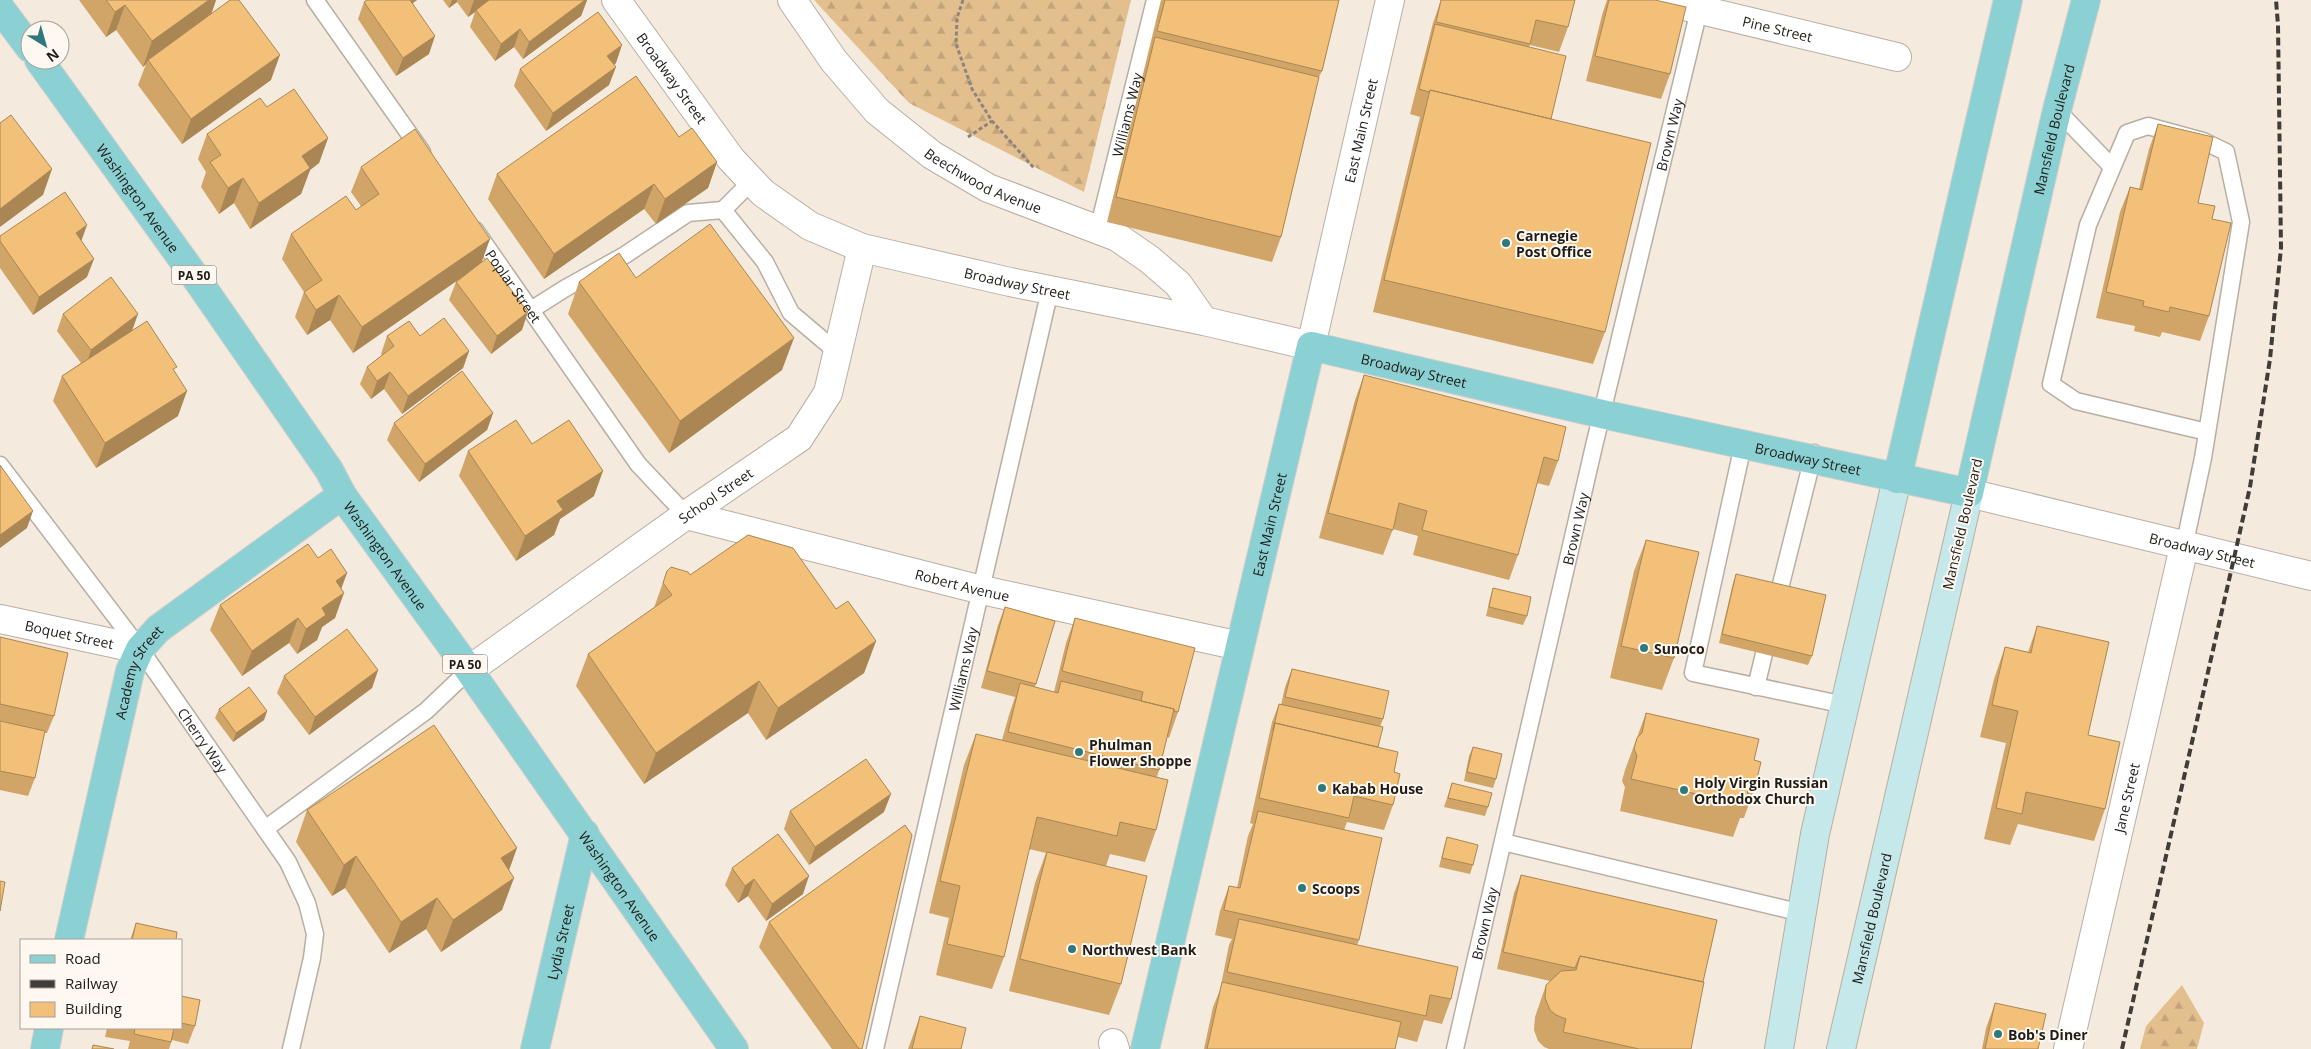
<svg xmlns="http://www.w3.org/2000/svg" width="2311" height="1049" font-family="'Open Sans',sans-serif">
<style>
.forest{fill:url(#forest-firs)}
.lines{fill:none;stroke-linecap:round;stroke-linejoin:round}
.service-casing{stroke:#b8afa3;stroke-width:19}
.minor-casing{stroke:#b8afa3;stroke-width:30}
.tertiary-casing{stroke:#b8afa3;stroke-width:30}
.secondary-casing{stroke:#b8afa3;stroke-width:30}
.primary-casing{stroke:#cecdcc;stroke-width:30}
.path{stroke:#8c857d;stroke-width:3;stroke-dasharray:4 2.5;stroke-linecap:butt}
.service{stroke:#fff;stroke-width:16}
.minor{stroke:#fff;stroke-width:28}
.tertiary{stroke:#fff;stroke-width:28}
.secondary{stroke:#c5e8ea;stroke-width:28}
.primary{stroke:#8bd1d4;stroke-width:28}
.rail{stroke:#403c37;stroke-width:4;stroke-dasharray:8 4;stroke-linecap:butt}
.wall{fill:#d0a567}
.shaded-wall{fill:#a98654}
.building{fill:#f2c078;stroke:#a98654}
.poi-dot{fill:#2f787b;stroke:#fef8f1;stroke-width:2}
.labels{text-anchor:middle;dominant-baseline:central;stroke-width:4;stroke-linejoin:round;paint-order:stroke}
.shield{fill:#fef8f1;stroke:#635f5a;stroke-width:1}
.shield-label{font-size:12px;font-weight:bold;fill:#201d19}
.street-label{font-size:14px;fill:#201d19;stroke:#fef8f1}
.poi-label{font-size:14px;font-weight:bold;fill:#201d19;stroke:#fef8f1;text-anchor:start}
</style>
<defs>
<pattern id="forest-firs" width="22" height="20" patternUnits="userSpaceOnUse" patternTransform="scale(1.25)"><rect width="22" height="20" fill="#e4bf8e"/><path d="M5 1l3.5 6h-7zM16 11l3.5 6h-7z" fill="#c3a47a"/></pattern>
</defs>
<rect width="100%" height="100%" fill="#f4eade"/>
<path class="forest" d="M814,0H1131L1084,192L909,103Z
M2182,985L2204,1023L2197,1049H2140L2146,1026Z"/>
<g class="lines">
<g class="service-casing">
<g id="service">
<path d="M315,0L422,152"/>
<path d="M2057,110L2112,167"/>
<path d="M723,210L752,181"/>
<path id="s1" d="M475,230L638,464L686,515"/>
<path id="s2" d="M1098,230L1155,0"/>
<path d="M531,310L564,289L625,255L688,213L723,210L765,262L791,313L837,352"/>
<path d="M1743,445L1693,673L1845,705"/>
<path id="s3" d="M0,465L140,649L288,862L307,903L315,934L312,958L291,1049"/>
<path d="M2184,547L2203,458L2241,222L2226,152L2203,141L2148,126L2127,133L2088,225L2051,384L2076,401L2207,432"/>
<path d="M1776,604L1814,453"/>
<path d="M1756,687L1769,633"/>
<path d="M265,829L426,711L469,670"/>
<path d="M1503,842L1802,913"/>
<path id="s4" d="M875,1049L1050,290"/>
<path id="s5" d="M1455,1049L1594,446L1699,10"/>
</g>
</g>
<g class="minor-casing">
<g id="minor">
<path id="s6" d="M616,0L731,159L763,193L810,226L862,248L1010,282L1204,321L1311,346"/>
<path id="s7" d="M792,0L834,61L877,111L932,155L988,188L1117,237L1149,259L1178,284L1204,321"/>
<path id="s8" d="M1659,0L1897,57"/>
<path id="s9" d="M1969,493L2311,576"/>
<path id="s10" d="M686,515L982,590L1240,646"/>
<path id="s11" d="M0,619L140,649"/>
<path id="s12" d="M469,670L686,515L799,438L828,393L862,248"/>
<path d="M1113,1043L1115,1049"/>
<path id="s13" d="M2068,1049L2184,547"/>
</g>
</g>
<g class="tertiary-casing">
<g id="tertiary">
<path id="s14" d="M1311,346L1390,0"/>
</g>
</g>
<g class="secondary-casing">
<g id="secondary">
<path d="M1779,1049L1815,834L1897,479"/>
<path id="s15" d="M1841,1049L1969,493"/>
</g>
</g>
<g class="primary-casing">
<g id="primary">
<path d="M0,8L30,48"/>
<path id="s16" d="M39,60L196,278L329,470L342,495L469,670L734,1049"/>
<path d="M1897,479L2008,0"/>
<path id="s17" d="M69,940L130,671L140,649L158,629L342,495"/>
<path d="M45,1049L49,1028"/>
<path id="s18" d="M535,1049L585,834"/>
<path id="s19" d="M1145,1049L1311,346L1602,414L1969,493L2057,110L2086,0"/>
</g>
</g>
<path class="path" d="M963,0L957,18L956,44L972,89L992,121L1034,168
M968,137L992,121"/>
<use href="#service" class="service"/>
<use href="#minor" class="minor"/>
<use href="#tertiary" class="tertiary"/>
<use href="#secondary" class="secondary"/>
<use href="#primary" class="primary"/>
<path class="rail" d="M2122,1049L2234,558L2250,487L2270,359L2281,248L2278,25L2276,0"/>
</g>
<path class="wall" d="M79,0H216L211,14L271,80L182,144L138,85L146,64L143,67L116,30L106,37Z
M417,0L413,3L429,54L396,76L358,19L364,2Z
M443,0H587L581,16L523,59L514,47L495,61L470,27L475,12L468,17L457,2L449,8Z
M1161,0H1339L1322,71L1319,77L1281,237L1272,262L1107,222Z
M1441,0H1575L1568,27L1559,52L1530,45L1529,47L1551,119L1605,332L1593,364L1373,312L1420,117L1410,114L1433,23Z
M1607,0H1609L1670,74L1661,99L1586,81L1602,15Z
M616,63L614,65L609,85L546,131L514,86L520,69Z
M267,107L328,138L319,163L310,170L301,194L250,229L234,203L219,214L201,187L206,172L198,159L207,134Z
M2158,124L2198,203L2212,219L2209,316L2200,341L2162,332L2160,337L2134,331L2135,326L2096,318L2120,212L2130,187L2139,189L2149,149Z
M679,137L717,162L708,188L656,224L644,209L544,279L488,199L497,174Z
M361,167L482,262L522,330L491,354L449,300L456,282L465,275L353,353L330,320L307,335L295,317L304,292L282,259L291,234L356,210L361,206L351,192Z
M0,236L87,277L33,315L0,268Z
M579,282L782,370L669,453L568,314Z
M63,314L132,330L175,372L178,416L96,468L53,401L62,376L81,363L57,331Z
M387,336H420L469,351L463,368L402,414L384,389L371,399L360,384L367,367L382,355L381,354Z
M1364,375L1558,461L1549,486L1537,483L1518,555L1509,580L1413,555L1418,536L1393,529L1383,555L1319,538L1355,400Z
M493,413L487,430L419,482L387,440L394,423Z
M532,444L594,496L560,519L554,535L516,561L459,476L468,451Z
M1646,540L1674,658L1662,690L1610,678L1634,571Z
M318,558L347,573L341,589L335,618L322,627L317,640L297,654L289,643L242,676L210,630L220,605Z
M667,571L836,609L876,641L864,673L766,740L748,713L644,784L576,686L588,654L654,608Z
M1736,574L1812,656L1808,665L1719,643L1733,583Z
M1493,588L1527,616L1523,625L1486,616L1490,598Z
M1005,607L1055,621L1035,687L1054,692L1066,643L1075,618L1178,712L1169,738L1167,737L1159,770L1157,777L1156,830L1145,862L1110,854L1106,866L1121,984L1109,1015L1009,991L1035,883L1046,853L1029,849L1004,957L992,989L936,975L949,918L929,913L964,765L976,734L1002,740L1009,715L1015,697L981,688L998,625Z
M2037,626L2088,735L2105,809L2094,841L2018,824L2010,845L1984,839L2006,743L1980,737L1994,679L2005,647L2028,652Z
M0,637L54,716L47,733H44L35,778L28,796L0,790Z
M1292,669L1383,719L1380,727L1378,747L1394,772L1393,805L1384,830L1347,822L1344,830L1359,940L1357,945L1451,999L1442,1024L1424,1020L1417,1042L1398,1037L1395,1049H1204L1213,1007L1220,990L1229,945L1232,939L1215,935L1220,911L1229,886L1237,888L1248,836L1253,824L1250,823L1272,722L1279,704L1281,705L1285,687Z
M378,670L372,688L309,735L277,693L284,676Z
M219,709L267,711L264,720L233,742L215,718Z
M1646,713L1754,760L1755,787L1744,818H1740L1733,837L1620,811L1625,787L1622,781L1625,770Z
M1473,747L1496,779L1493,788L1464,781L1469,756Z
M1452,783L1488,807L1485,816L1444,807Z
M307,810L509,871L502,910L441,952L426,929L389,953L345,888L332,896L296,842Z
M790,811L884,812L809,865L784,829Z
M1447,837L1473,865L1470,874L1439,867L1444,847Z
M732,868L803,894L766,921L748,896L738,903L725,885Z
M1521,875L1703,982L1691,1049H1549L1544,1047L1538,1041L1534,1030L1535,1017L1546,985L1550,981L1497,969L1514,893Z
M769,922L862,1049H832L759,947Z
M136,923L176,940H130Z
M181,996L195,1026L188,1044L172,1040L169,1049H128L130,1041L105,1037L107,1028H181Z
M1995,1003L2038,1049H1982L1986,1028Z
M920,1016L961,1049H908Z"/>
<path class="shaded-wall" d="M209,0H216L210,18L148,60L146,64L143,67L152,41Z
M405,0H417L400,12Z
M452,0H457V2L449,8Z
M474,0H491L476,10L475,12L468,17Z
M585,0H587L581,16L523,59L529,42Z
M125,5L116,30L106,37L115,12Z
M520,29L514,47L495,61L501,44Z
M435,36L429,54L396,76L403,58Z
M622,45L616,63L601,74L607,56Z
M280,55L271,80L182,144L191,119Z
M616,67L609,85L546,131L553,113Z
M328,138L319,163L310,170L301,194L250,229L259,203L302,156Z
M717,162L708,188L656,224L665,199Z
M52,169L43,195L0,227V209Z
M243,178L234,203L219,214L228,188Z
M654,184L644,209L544,279L554,254Z
M87,225L81,242L76,233Z
M490,239L481,264L353,353L362,327Z
M94,259L87,277L33,315L39,297Z
M339,295L330,320L307,335L316,310Z
M528,312L522,330L491,354L497,336Z
M138,314L132,331L85,368L91,350Z
M794,338L782,370L669,453L680,421Z
M469,351L463,368L402,414L408,396Z
M390,372L384,389L371,399L377,381Z
M187,391L178,416L96,468L105,443Z
M493,413L487,430L419,482L425,464Z
M603,471L594,496L560,519L554,535L516,561L525,536L557,501Z
M33,511L27,528L0,548V535Z
M347,573L338,597L344,593L335,618L322,627L317,640L297,654L306,629L336,581Z
M298,618L289,643L242,676L252,651Z
M876,641L864,673L766,740L778,708Z
M378,670L372,688L309,735L315,717Z
M759,681L748,713L644,784L656,753Z
M267,711L264,720L233,742L236,733Z
M891,794L884,812L809,865L815,847Z
M517,848L506,879L501,858Z
M356,856L345,888L332,896L344,865Z
M809,876L803,894L766,921L772,904Z
M514,878L502,910L441,952L453,920Z
M754,879L748,896L738,903L745,886Z
M437,898L426,929L389,953L401,922Z"/>
<path class="building" d="M106,0H209L152,41L125,5L115,12Z
M230,0H239L280,55L191,119L148,60Z
M367,0H410L435,36L403,58L364,2Z
M489,0H585L529,42L520,29L501,44L476,10Z
M1165,0H1339L1322,71L1157,31Z
M1441,0H1575L1568,27L1536,20L1530,44L1436,22Z
M1609,0H1655L1686,7L1670,74L1595,56Z
M598,12L622,45L607,56L616,67L553,113L520,69Z
M1435,24L1566,56L1551,119L1430,90L1429,92L1419,89Z
M1155,37L1319,77L1281,237L1116,197Z
M636,76L679,137L692,128L717,162L665,199L654,184L554,254L497,174Z
M294,89L328,138L302,156L310,168L259,203L243,178L228,188L210,162L221,155L207,134L260,98L267,107Z
M1430,90L1651,143L1605,332L1384,280Z
M11,115L52,169L0,209V123Z
M2158,124L2213,137L2198,203L2215,206L2212,219L2231,223L2209,316L2170,307L2169,312L2143,306L2144,301L2106,292L2130,187L2142,190Z
M415,129L490,239L362,327L339,295L316,310L304,292L322,280L291,234L346,196L356,210L379,194L361,167Z
M65,192L87,225L76,233L94,259L39,297L0,241V236Z
M710,224L794,338L680,421L579,282L619,253L636,278Z
M487,258L528,312L497,336L456,282Z
M111,277L138,314L91,350L63,314Z
M444,318L469,351L408,396L390,372L377,381L367,367L394,346L387,336L409,321L420,336Z
M147,321L177,367L173,369L187,391L105,443L62,376Z
M462,371L493,413L425,464L394,423Z
M1364,375L1566,427L1558,461L1544,457L1518,555L1422,530L1427,511L1399,503L1393,530L1328,513Z
M516,420L532,444L569,420L603,471L557,501L563,510L525,536L468,451Z
M0,465L33,511L0,535Z
M748,535L793,548L836,609L848,601L876,641L778,708L759,681L656,753L588,654L672,595L663,583L667,571L671,567L688,572L690,575Z
M1646,540L1699,552L1674,658L1621,646Z
M308,544L318,558L331,549L347,573L336,581L344,593L322,608L326,615L306,629L298,618L252,651L220,605Z
M1736,574L1826,595L1812,656L1722,634Z
M1493,588L1531,597L1527,616L1489,607Z
M1005,607L1055,621L1036,684L987,671Z
M1075,618L1195,648L1178,712L1174,711V709L1141,701L1143,692L1062,671Z
M2037,626L2109,642L2088,735L2120,742L2105,809L2026,792L2022,814L1996,808L2018,711L1992,705L2005,647L2031,653Z
M347,629L378,670L315,717L284,676Z
M0,637L68,653L54,716L0,704Z
M1292,669L1389,691L1383,719L1285,697Z
M1061,681L1174,709L1159,770L1008,732L1020,683L1058,693Z
M249,687L267,711L236,733L219,709Z
M1279,704L1383,727L1378,747L1275,723L1273,730Z
M1646,713L1759,739L1754,760L1761,762L1755,787L1749,786L1745,805L1631,779L1637,756L1634,749L1637,738L1642,733Z
M0,721L45,731L35,778L0,771Z
M1275,723L1398,752L1394,772L1400,774L1393,805L1354,796L1349,818L1259,798Z
M434,725L517,848L501,858L514,878L453,920L437,898L401,922L356,856L344,865L307,810Z
M976,734L1168,780L1156,830L1120,822L1117,836L1037,817L1004,957L947,944L960,886L940,881Z
M1473,747L1502,754L1496,779L1467,772Z
M866,759L891,794L815,847L790,811Z
M1452,783L1492,793L1488,807L1448,798Z
M1258,811L1382,838L1359,940L1224,910L1229,886L1240,888Z
M905,825L912,835L862,1049H859L769,922Z
M778,834L809,876L772,904L754,879L745,886L732,868Z
M1447,837L1478,845L1473,865L1442,858Z
M1047,852L1147,876L1121,984L1020,959Z
M1521,875L1717,920L1703,982L1580,956L1575,968L1503,952Z
M0,881L5,882L0,911Z
M1239,919L1458,967L1451,999L1430,995L1426,1016L1227,972Z
M136,923L177,932L176,940H132Z
M1580,956L1704,982L1691,1049H1639L1563,1032L1566,1019L1556,1015L1550,1010L1545,998L1546,985L1561,971L1576,970Z
M1222,982L1401,1022L1395,1049H1207Z
M181,996L200,1000L195,1026L181,1023Z
M1995,1003L2046,1014L2038,1049H1985Z
M920,1016L966,1028L961,1049H912Z
M135,1028H174L171,1042L134,1034Z
M93,1045L114,1049H92Z"/>
<g class="poi-dot">
<circle cx="1506" cy="243" r="5"/>
<circle cx="1644" cy="648" r="5"/>
<circle cx="1079" cy="752" r="5"/>
<circle cx="1322" cy="788" r="5"/>
<circle cx="1684" cy="790" r="5"/>
<circle cx="1302" cy="888" r="5"/>
<circle cx="1072" cy="949" r="5"/>
<circle cx="1998" cy="1034" r="5"/>
</g>
<g class="labels">
<g class="shield">
<rect x="171.5" y="265.5" width="45" height="19" rx="4"/>
<rect x="442.5" y="654.5" width="45" height="19" rx="4"/>
</g>
<g class="shield-label">
<text x="194" y="275">PA 50</text>
<text x="465" y="664">PA 50</text>
</g>
<g class="street-label">
<text stroke="none"><textPath href="#s8" startOffset="122">Pine Street</textPath></text>
<text stroke="none"><textPath href="#s6" startOffset="96">Broadway Street</textPath></text>
<text stroke="none"><textPath href="#s2" startOffset="119">Williams Way</textPath></text>
<text stroke="none"><textPath href="#s14" startOffset="221">East Main Street</textPath></text>
<text stroke="none"><textPath href="#s19" startOffset="1770">Mansfield Boulevard</textPath></text>
<text stroke="none"><textPath href="#s5" startOffset="939">Brown Way</textPath></text>
<text stroke="none"><textPath href="#s7" startOffset="268">Beechwood Avenue</textPath></text>
<text stroke="none"><textPath href="#s16" startOffset="170">Washington Avenue</textPath></text>
<text stroke="none"><textPath href="#s6" startOffset="516">Broadway Street</textPath></text>
<text stroke="none"><textPath href="#s1" startOffset="68">Poplar Street</textPath></text>
<text stroke="none"><textPath href="#s19" startOffset="828">Broadway Street</textPath></text>
<text stroke="none"><textPath href="#s19" startOffset="1232">Broadway Street</textPath></text>
<text stroke="none"><textPath href="#s12" startOffset="302">School Street</textPath></text>
<text transform="translate(1962 524) rotate(-77)">Mansfield Boulevard</text>
<text stroke="none"><textPath href="#s19" startOffset="539">East Main Street</textPath></text>
<text stroke="none"><textPath href="#s5" startOffset="534">Brown Way</textPath></text>
<text stroke="none"><textPath href="#s9" startOffset="240">Broadway Street</textPath></text>
<text stroke="none"><textPath href="#s16" startOffset="605">Washington Avenue</textPath></text>
<text stroke="none"><textPath href="#s10" startOffset="285">Robert Avenue</textPath></text>
<text stroke="none"><textPath href="#s11" startOffset="71">Boquet Street</textPath></text>
<text stroke="none"><textPath href="#s4" startOffset="390">Williams Way</textPath></text>
<text stroke="none"><textPath href="#s17" startOffset="278">Academy Street</textPath></text>
<text stroke="none"><textPath href="#s3" startOffset="342">Cherry Way</textPath></text>
<text stroke="none"><textPath href="#s13" startOffset="258">Jane Street</textPath></text>
<text stroke="none"><textPath href="#s16" startOffset="1010">Washington Avenue</textPath></text>
<text stroke="none"><textPath href="#s15" startOffset="134">Mansfield Boulevard</textPath></text>
<text stroke="none"><textPath href="#s5" startOffset="129">Brown Way</textPath></text>
<text stroke="none"><textPath href="#s18" startOffset="110">Lydia Street</textPath></text>
</g>
<g class="poi-label">
<text x="1516" y="235">Carnegie<tspan x="1516" dy="16">Post Office</tspan></text>
<text x="1654" y="648">Sunoco</text>
<text x="1089" y="744">Phulman<tspan x="1089" dy="16">Flower Shoppe</tspan></text>
<text x="1694" y="782">Holy Virgin Russian<tspan x="1694" dy="16">Orthodox Church</tspan></text>
<text x="1332" y="788">Kabab House</text>
<text x="1312" y="888">Scoops</text>
<text x="1082" y="949">Northwest Bank</text>
<text x="2008" y="1034">Bob's Diner</text>
</g>
</g>
<rect x="20" y="939" width="162" height="90" fill="#fef8f1" stroke="#a5a09b"/>
<rect x="30" y="955" width="25" height="8" fill="#8bd1d4" stroke="#a5a09b"/>
<text x="65" y="964" font-size="15" fill="#201d19">Road</text>
<rect x="30" y="980" width="25" height="8" fill="#403c37" stroke="#a5a09b"/>
<text x="65" y="989" font-size="15" fill="#201d19">Railway</text>
<rect x="30" y="1002" width="25" height="15" fill="#f2c078" stroke="#a5a09b"/>
<text x="65" y="1014" font-size="15" fill="#201d19">Building</text>
<g transform="translate(45 45) rotate(143)"><circle r="24" fill="#fef8f1" stroke="#a5a09b"/>
<path d="M0-4L9 19L0 12L-9 19Z" fill="#2f787b"/>
<text y="-8" font-size="14" font-weight="bold" text-anchor="middle" fill="#201d19">N</text>
</g>
</svg>
